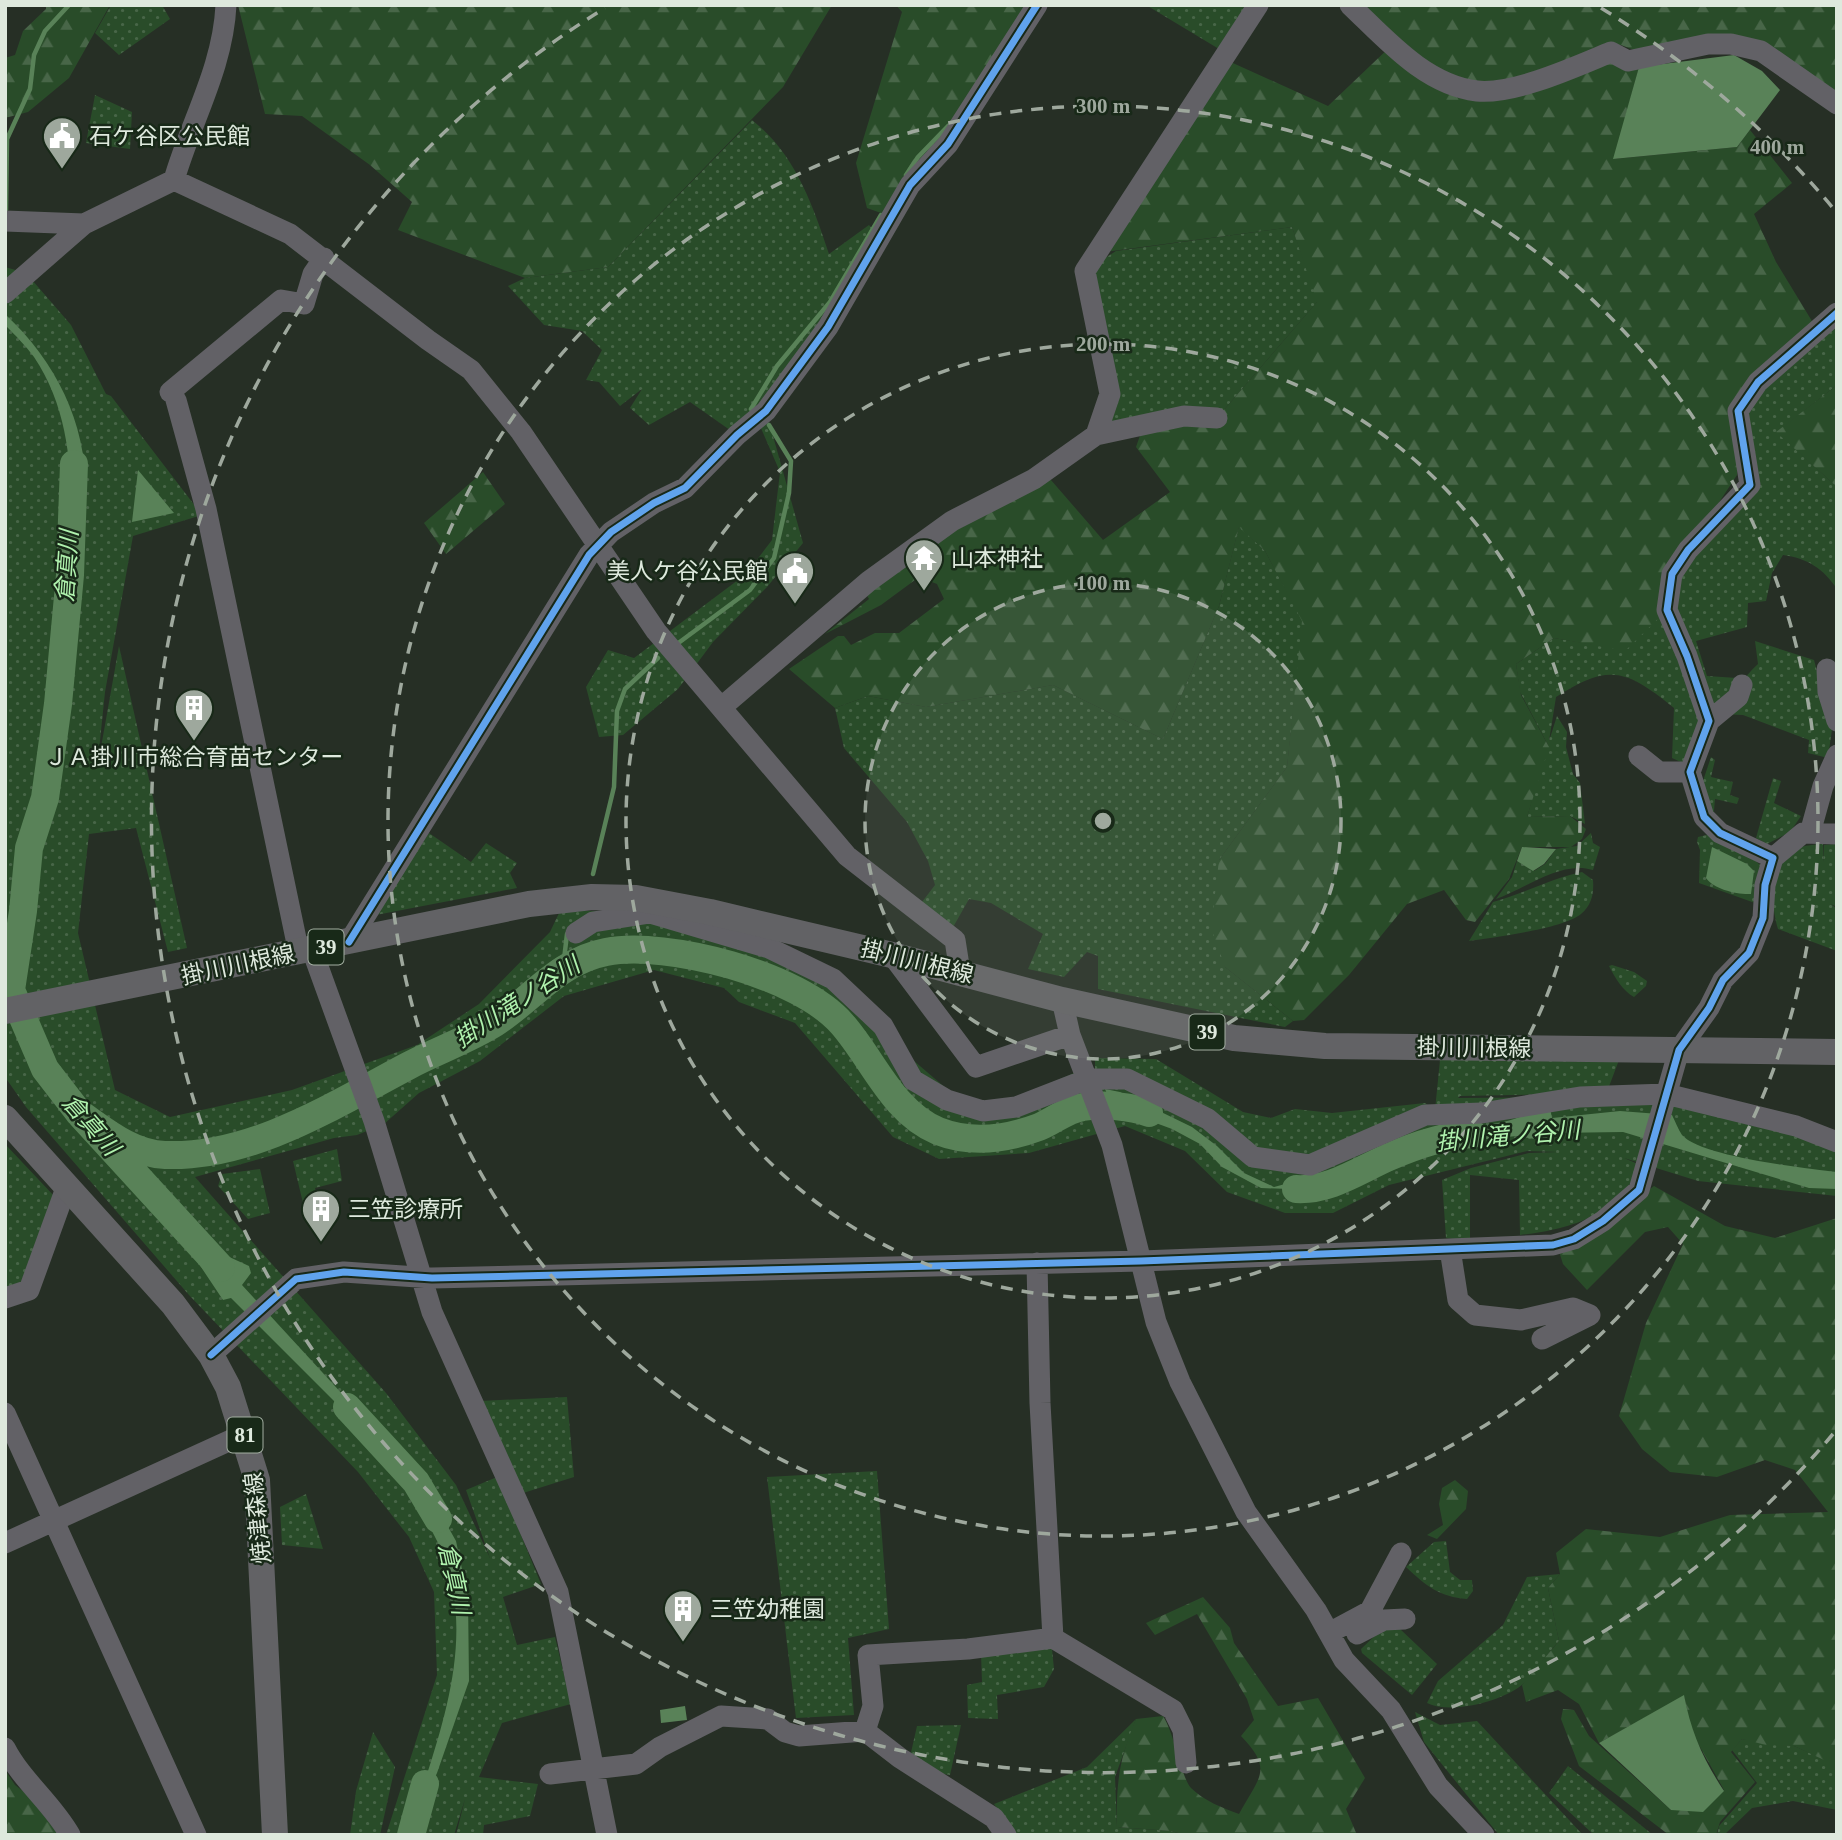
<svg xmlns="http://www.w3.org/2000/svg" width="1842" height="1840" font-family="'Times New Roman','Noto Sans JP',serif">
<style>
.grass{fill:url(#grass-dots);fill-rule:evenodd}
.forest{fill:url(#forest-firs)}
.water{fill:#598258}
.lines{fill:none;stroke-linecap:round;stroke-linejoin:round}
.stream{stroke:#598258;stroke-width:4.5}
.river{stroke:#598258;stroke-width:28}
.minor{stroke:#626166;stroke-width:21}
.major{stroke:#626265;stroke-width:26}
.cycleway-casing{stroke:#182918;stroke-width:11}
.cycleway{stroke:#60a3ed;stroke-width:7}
.ring{fill:none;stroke:#9ea89d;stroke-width:3.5;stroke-dasharray:12 9}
.labels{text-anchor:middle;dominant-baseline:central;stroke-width:5;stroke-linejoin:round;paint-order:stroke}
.shield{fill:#182918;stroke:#a3afa2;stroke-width:2}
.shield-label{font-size:21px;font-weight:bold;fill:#dee9dd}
.poi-label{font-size:23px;fill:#dee9dd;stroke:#182918;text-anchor:start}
.street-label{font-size:23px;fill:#dee9dd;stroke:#182918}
.water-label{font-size:24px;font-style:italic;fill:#b0f2ae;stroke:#182918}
.centre{fill:#9ea89d;stroke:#182918;stroke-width:3.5}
.ring-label{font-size:21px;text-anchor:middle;font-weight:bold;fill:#9ea89d;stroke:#182918;stroke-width:5;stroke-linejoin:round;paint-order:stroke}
</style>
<defs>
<pattern id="grass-dots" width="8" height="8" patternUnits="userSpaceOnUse" patternTransform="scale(1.75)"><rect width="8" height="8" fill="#294c29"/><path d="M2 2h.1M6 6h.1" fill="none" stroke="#486648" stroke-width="1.8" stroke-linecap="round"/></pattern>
<pattern id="forest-firs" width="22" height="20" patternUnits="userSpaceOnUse" patternTransform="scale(1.75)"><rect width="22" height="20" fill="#294c29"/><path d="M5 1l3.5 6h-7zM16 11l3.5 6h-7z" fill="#486648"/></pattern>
</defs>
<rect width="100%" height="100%" fill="#262f25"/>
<path class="grass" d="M111,5H162L170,19L119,55L95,33Z
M1146,5H1245L1248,7L1219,49Z
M95,95L132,112L130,149L86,143Z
M752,120C795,154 812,203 829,254L869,225L878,235L766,411L803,543L767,587L713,642L678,689L623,735L599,737L586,687L608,650L634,658L746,574L772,540L780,472L757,419L737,435L690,402L649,425L630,408L642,389L620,406L599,382L586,380L602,350L582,331L544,325L508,286L525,278L608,267Z
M1292,227L1318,301L1217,418L1111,430L1085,271L1116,251Z
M5,267L26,273L71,325L106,394L111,396L202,515L133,536L105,692L97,770L119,646L187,948L168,952L136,828L89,834L78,933L115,1090L170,1117L292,1090L417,1045L479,1004L550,932L560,911H600L788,953L962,1102L1005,1103L1083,1069L1095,1072V1058L1156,1059L1243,1112L1271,1118L1295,1109L1332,1113L1425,1103L1435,1110L1440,1060H1619L1605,1097L1666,1094L1837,1136V1196L1698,1181L1624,1158L1638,1164C1626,1215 1566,1230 1520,1235L1519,1180L1470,1175V1241L1446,1238L1442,1180L1471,1168L1529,1153L1559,1152L1527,1151L1389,1185L1333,1213H1285L1227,1192L1185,1151L1125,1126L1029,1153L939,1159L893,1137L795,1023L739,1002L724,988L654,970L564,996L480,1061L419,1093L384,1124L357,1135L334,1138L195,1177L386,1393L456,1485L490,1558L466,1490L497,1477L541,1584L503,1597L517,1645L555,1637L571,1704L502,1723L479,1777L538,1784L530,1816L484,1825L483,1835H456L465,1799L454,1835H386L437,1675L434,1592L409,1537L358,1472L189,1295L26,1107L5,1077ZM1557,1094L1592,1097L1458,1098L1460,1096Z
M1837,312V385L1777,432L1837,487V589C1824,569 1807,558 1783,555L1772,573L1766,601L1748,603L1747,627L1696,641L1707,676L1737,678L1694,768L1672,758L1674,708C1626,669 1609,663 1556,697L1549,741L1557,716L1567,732L1566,747L1573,774L1580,783L1585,824L1570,816L1527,817L1548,745L1520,692L1516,664L1554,638L1625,650L1672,574L1750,485L1739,416Z
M1239,526L1265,551L1303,621L1287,767L1219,860L1225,967L1293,1021L1285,1027L1098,989V956L1087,952L1064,977L1028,969L1043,934L991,903L969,899L952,929L922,902L935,885L928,861L907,822L844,748L835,708L868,696L926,707L1053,685L1163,739L1219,606Z
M1755,641L1814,660L1832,729L1828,758L1808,753L1809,740L1743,715L1719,714C1732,698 1743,677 1758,664Z
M1711,757L1715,760L1711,777L1733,782L1730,795L1739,798L1737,804L1715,799L1713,821L1703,781Z
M1773,778L1781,781L1774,803L1801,816L1790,832L1767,844L1756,838Z
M429,833L471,862L486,843L517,863L510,873L517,888L376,915Z
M1591,833L1593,843L1600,847L1593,870C1561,860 1525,889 1496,899L1512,877L1517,861L1534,871L1545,864L1556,849L1577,846Z
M1711,834L1752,857L1764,869L1755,903L1699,883L1700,850L1697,842L1698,837Z
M1823,843L1824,863V845L1837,844V907L1831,904L1837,909V951L1778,929C1770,903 1768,857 1801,847C1808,845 1816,845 1823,843Z
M1582,872L1593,880C1594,893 1592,905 1581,914C1563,929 1494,937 1469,941L1493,902C1524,894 1551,878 1582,872Z
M1612,965L1634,972L1647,981L1646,986L1634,997C1623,991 1615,978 1609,966Z
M5,1144L55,1197L28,1280L5,1293Z
M337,1149L342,1181L315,1188L318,1200L303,1203L293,1161Z
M260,1169L270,1213L248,1219L218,1186L222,1174Z
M567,1397L574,1477L520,1494L480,1401Z
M877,1471L889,1629L848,1638L854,1715L796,1718L767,1477Z
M306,1494L323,1549L282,1545L280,1507Z
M1446,1541L1450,1572L1460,1580H1472L1473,1591L1467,1599C1440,1597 1426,1586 1406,1567L1434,1542Z
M1560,1574L1548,1588L1559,1641C1547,1654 1537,1670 1524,1683C1505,1701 1451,1715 1427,1703L1438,1681L1503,1625L1527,1577Z
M1383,1628L1400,1629L1437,1664L1412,1695L1362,1653L1361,1649Z
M1048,1647L1052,1649L1054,1669L1044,1687L997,1695L998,1719L968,1718L967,1685L982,1682L981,1654Z
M1415,1712L1440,1725L1477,1721L1583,1835H1499L1424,1742Z
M1136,1719L1115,1777L1117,1827L1171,1831L1185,1835H1016L994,1804L1087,1767Z
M961,1725L950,1775L938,1773L910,1757L917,1726Z
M373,1732L395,1767L380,1835H350L356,1791Z
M1742,1739L1794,1746L1837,1765V1810L1793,1801L1752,1808L1724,1835H1717L1719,1826L1757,1783L1732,1750Z
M1568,1766L1653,1835H1594L1549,1793Z"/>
<path class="forest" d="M46,5H110L69,78L28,112L5,118V58L15,55L23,31L46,9Z
M238,5H832L783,87L608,267L525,278L398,230L412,202L370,165L302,116L265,114Z
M896,5H1036L895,218L867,208L856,163L902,12Z
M1350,5H1837V105L1731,44L1634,50L1621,45L1505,86L1605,57L1639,67L1614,159L1737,147L1750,130L1792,183L1754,214L1776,262L1818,331L1738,411L1737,475L1672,574L1667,610L1625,651L1554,638L1516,664L1521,695L1549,747L1527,817L1570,816L1586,829L1582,839L1571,847H1522L1509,879L1475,922L1466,920L1444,890L1407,904L1349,975L1304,1020L1293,1021L1225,967L1211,928L1219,860L1287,767L1302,621L1265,551L1239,527L1219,606L1163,739L1053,685L926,707L868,696L835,708L789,669L838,636H844L851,645L875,633H899L944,599L937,584L919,577L881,605L825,634L869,599L862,587L1044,472L1103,540L1170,492L1136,447L1144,424L1217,418L1317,302L1292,227L1097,253L1224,59L1328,106L1392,45Z
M1837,385V487L1776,432Z
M483,472L505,504L446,554L424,523Z
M1654,1186L1725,1226L1775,1238L1837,1218V1766L1794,1746L1766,1745L1742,1739L1731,1752L1755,1782L1720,1822L1716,1835H1669L1579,1766L1561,1719L1563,1709L1574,1710L1589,1736L1671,1810L1724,1790L1691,1731L1684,1696L1599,1743L1579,1704L1558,1690L1526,1702L1522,1685L1559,1641L1548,1588L1560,1574L1556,1553L1586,1529L1660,1537L1730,1515L1828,1512L1795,1470L1765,1460L1717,1477L1670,1472L1642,1449L1619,1416L1646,1323L1683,1244L1668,1227L1645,1232L1587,1290L1563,1264L1558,1248L1601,1226Z
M1455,1480L1468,1491L1466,1509L1437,1539L1427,1535L1443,1525L1439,1504L1442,1488Z
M1203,1597L1230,1628L1234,1643L1278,1706L1318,1698L1365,1778L1346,1809L1357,1835H1185L1171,1831L1117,1827C1116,1783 1119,1759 1136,1719L1163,1716C1175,1735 1182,1779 1191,1788C1204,1801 1223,1808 1239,1814C1259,1777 1274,1770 1241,1736L1254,1720L1247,1699L1197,1614L1155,1635L1146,1623Z
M5,1770L15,1785L28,1795L59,1835H5Z"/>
<path class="water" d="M1734,55L1762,71L1780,90L1737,147L1613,159L1639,67Z
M5,314C78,382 106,476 70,571C72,498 77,421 34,357C26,346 15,335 5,325Z
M138,470L174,513L132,522Z
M1522,847L1556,849L1544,864L1533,871L1517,861Z
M1712,847L1747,864L1754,871L1751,894C1738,895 1713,889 1706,878Z
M1105,1089L1120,1092L1192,1127L1217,1146L1244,1173L1274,1187C1294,1181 1315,1182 1333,1176C1354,1169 1374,1156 1396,1154L1314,1190L1261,1188L1222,1167L1200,1144L1172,1129L1126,1112L1115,1113Z
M1550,1108L1552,1118L1620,1111L1672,1115C1675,1121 1678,1129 1682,1135C1701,1157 1806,1168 1837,1172V1189L1809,1188L1623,1132L1553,1133V1142L1517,1136L1441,1143L1432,1134C1459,1124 1488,1128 1514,1119C1527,1115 1536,1110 1550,1108Z
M179,1234L249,1266L251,1273L242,1285L379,1434L368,1435L231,1298L223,1300Z
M424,1484L456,1541L468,1597L469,1681L437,1773L408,1835C434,1746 477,1652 445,1559C436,1535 420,1511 408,1488L416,1491Z
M1684,1695C1691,1732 1703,1759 1724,1791L1703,1812L1671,1810L1599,1743Z
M685,1706L687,1720L661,1723L660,1710Z"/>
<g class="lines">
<path class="stream" d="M906,175L918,157L948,126
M6,210L7,139L30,89L34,55L45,31L69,5
M751,409L777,366L830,302L881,215
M677,644L750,590L774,558L789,493L791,461L769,425
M593,874L614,787L617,711L625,689L658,658
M563,968L567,934"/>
<path class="river" d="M74,464L70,575L58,704L45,798L29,848L23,911L11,990L45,1069L79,1113L221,1268
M79,1113C105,1131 132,1154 165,1155C252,1158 334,1105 408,1066C436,1051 468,1040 495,1023C533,998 559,961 606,952C667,940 800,975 842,1024C873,1059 892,1112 938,1131C971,1144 1007,1139 1039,1127C1054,1121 1067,1109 1083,1107C1103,1104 1131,1106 1149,1113
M1296,1189C1330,1191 1359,1170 1389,1157C1416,1145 1443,1136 1473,1134
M347,1407L416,1482L438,1519
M411,1835L425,1784"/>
<path class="minor" d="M1350,5C1386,39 1425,85 1477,91C1514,95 1577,66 1611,52L1628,61L1708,44H1731L1761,51L1837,104
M174,180L290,234L428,340L471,370L521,432L656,631L847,856L955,940L960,972
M5,221L84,224
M5,293L84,224L174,180C191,121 223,68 226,5
M170,392L281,300L304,304L313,274L324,258
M176,400L206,509L299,953
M1096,435L1110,394L1085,271L1258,5
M1827,669L1828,692L1837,721
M723,706L869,581L952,521L1034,479L1096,435L1184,416L1217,418
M1709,721L1738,697L1742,685
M1639,756L1659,772H1690
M1810,833L1823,786L1837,755
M1773,858L1803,833L1837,834
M576,933L593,922L650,913L769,948L833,979L883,1026L913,1080L947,1100L983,1111L1016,1107L1088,1079H1127L1208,1119L1253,1157L1310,1165L1425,1115L1482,1113L1580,1097L1666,1094L1796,1126L1837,1142
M349,942L589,555L611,532L654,503L685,488L737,435L766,411L828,327L910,185L948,144L1037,5
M312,950L374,1121L432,1312L558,1592L607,1835
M892,955L976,1067L1070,1035
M1062,1000L1070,1035L1112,1145L1156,1322L1180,1382L1246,1512L1316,1610L1344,1660L1391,1710L1438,1786L1484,1835
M1450,1249L1458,1300L1475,1315L1521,1320L1573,1308L1590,1315L1542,1339
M5,1298L29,1290L66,1188
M211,1355L296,1279L344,1272L432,1278L1141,1261L1553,1245L1574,1239L1603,1221L1639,1190L1679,1050L1709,1008L1723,980L1749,953L1763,918L1765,885L1773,858L1720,833L1704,817L1690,772L1709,721L1687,656L1667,610L1672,574L1688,550L1750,485L1738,411L1758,382L1837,313
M5,1413L196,1835
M5,1543L244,1434
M1329,1633L1370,1611L1401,1553
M1357,1634L1384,1620L1405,1619
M1053,1638L1173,1710L1183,1730L1186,1763
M865,1731L873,1706L868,1655L968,1649L1053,1638L1040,1403L1037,1263
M5,1748C22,1781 52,1803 70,1835
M550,1774L636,1764L660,1747L721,1716L768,1719L785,1732L799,1736L865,1731L900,1758L994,1818L1006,1835"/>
<path class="major" d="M5,1011L529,904L592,897L636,898L710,912L892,955L1062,1000L1234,1038L1325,1046L1837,1052
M5,1118L173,1304L211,1355L228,1387L257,1480L275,1835"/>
<g class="cycleway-casing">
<path id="cycleway" d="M349,942L589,555L611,532L654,503L685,488L737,435L766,411L828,327L910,185L948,144L1037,5
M211,1355L296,1279L344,1272L432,1278L1141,1261L1553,1245L1574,1239L1603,1221L1639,1190L1679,1050L1709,1008L1723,980L1749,953L1763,918L1765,885L1773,858L1720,833L1704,817L1690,772L1709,721L1687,656L1667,610L1672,574L1688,550L1750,485L1738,411L1758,382L1837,313"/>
</g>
<use href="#cycleway" class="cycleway"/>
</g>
<circle cx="1103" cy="821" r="238" fill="#9ea89d" fill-opacity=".12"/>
<g class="ring">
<circle cx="1103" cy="821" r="238"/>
<circle cx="1103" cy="821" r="477"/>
<circle cx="1103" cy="821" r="715"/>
<path d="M1833 1434A953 953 0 1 1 605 8M1601 8A953 953 0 0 1 1833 208"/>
</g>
<defs>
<g id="civic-pin" transform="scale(2.0125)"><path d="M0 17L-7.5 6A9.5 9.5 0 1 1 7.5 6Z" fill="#9ea89d" stroke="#182918"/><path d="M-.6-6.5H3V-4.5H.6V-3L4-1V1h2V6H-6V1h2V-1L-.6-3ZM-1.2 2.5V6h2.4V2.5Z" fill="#fff"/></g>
<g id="temple-pin" transform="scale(2.0125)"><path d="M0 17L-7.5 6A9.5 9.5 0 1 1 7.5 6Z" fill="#9ea89d" stroke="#182918"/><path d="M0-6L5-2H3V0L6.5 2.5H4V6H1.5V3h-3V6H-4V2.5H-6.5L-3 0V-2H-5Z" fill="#fff"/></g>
<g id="building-pin" transform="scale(2.0125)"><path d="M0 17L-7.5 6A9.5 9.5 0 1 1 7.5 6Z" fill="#9ea89d" stroke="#182918"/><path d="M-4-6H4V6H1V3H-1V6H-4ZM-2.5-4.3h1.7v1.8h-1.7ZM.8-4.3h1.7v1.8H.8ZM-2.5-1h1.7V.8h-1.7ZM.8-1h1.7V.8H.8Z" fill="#fff"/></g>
</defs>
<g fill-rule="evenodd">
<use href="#civic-pin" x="62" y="136"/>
<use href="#temple-pin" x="924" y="558"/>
<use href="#civic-pin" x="795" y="571"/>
<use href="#building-pin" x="194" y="708"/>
<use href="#building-pin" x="321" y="1209"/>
<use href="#building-pin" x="683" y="1609"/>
</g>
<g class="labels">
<g class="shield">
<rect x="308.5" y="929.5" width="35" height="35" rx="5"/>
<rect x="1189.5" y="1014.5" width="35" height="35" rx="5"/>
<rect x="227.5" y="1417.5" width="35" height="35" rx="5"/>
</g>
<g class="shield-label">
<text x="326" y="947">39</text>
<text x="1207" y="1032">39</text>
<text x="245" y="1435">81</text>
</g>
<g class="poi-label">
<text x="89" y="136">石ケ谷区公民館</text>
<text x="951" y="558">山本神社</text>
<text x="768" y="571" text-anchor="end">美人ケ谷公民館</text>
<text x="194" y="757" text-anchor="middle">ＪＡ掛川市総合育苗センター</text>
<text x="348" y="1209">三笠診療所</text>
<text x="710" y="1609">三笠幼稚園</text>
</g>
<g class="street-label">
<text transform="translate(917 962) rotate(14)">掛川川根線</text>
<text transform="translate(238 965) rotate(-12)">掛川川根線</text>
<text transform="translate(1474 1048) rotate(1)">掛川川根線</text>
<text transform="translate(258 1518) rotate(-96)">焼津森線</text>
</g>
<g class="water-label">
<text transform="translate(67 566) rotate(-86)">倉真川</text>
<text transform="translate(517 1002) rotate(-33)">掛川滝ノ谷川</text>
<text transform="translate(91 1125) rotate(49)">倉真川</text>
<text transform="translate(1508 1136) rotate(-5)">掛川滝ノ谷川</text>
<text transform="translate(454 1579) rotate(78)">倉真川</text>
</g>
</g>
<circle cx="1103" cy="821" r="10" class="centre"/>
<g class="ring-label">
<text x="1103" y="113">300 m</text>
<text x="1777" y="154">400 m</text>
<text x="1103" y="351">200 m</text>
<text x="1103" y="590">100 m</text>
</g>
<rect width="1842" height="1840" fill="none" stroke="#dee9dd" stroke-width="14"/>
</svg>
